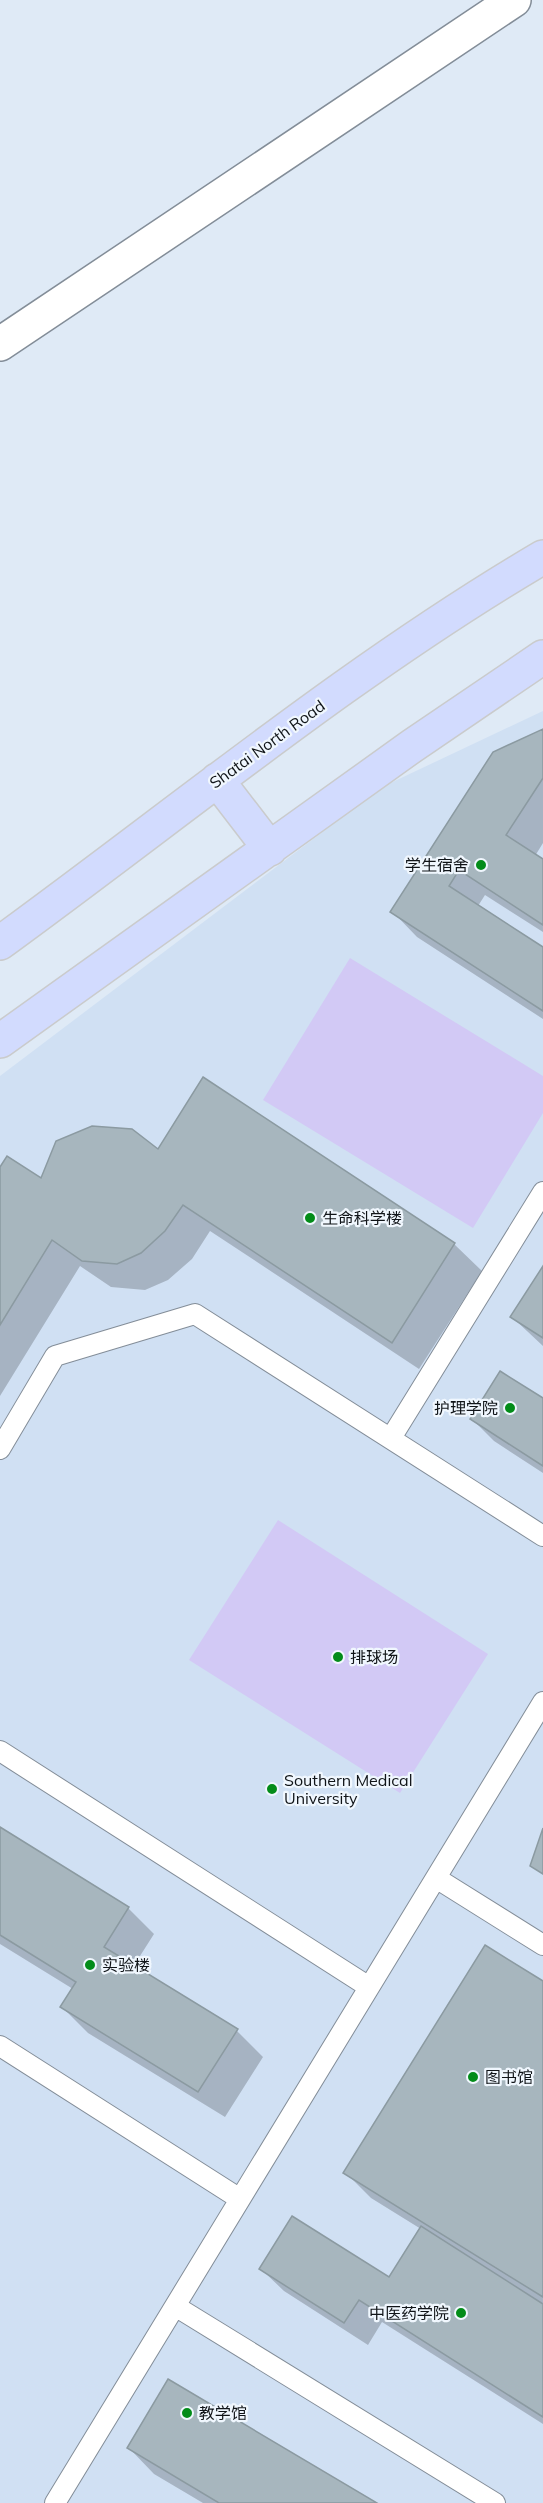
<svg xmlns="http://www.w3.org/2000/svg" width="543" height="2503" font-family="Mulish,'Noto Sans SC',sans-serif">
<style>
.built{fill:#d0e0f3}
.green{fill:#d2c9f5}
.shadow{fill:#0003}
.building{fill:#a7b6be;stroke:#8b9aa1;stroke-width:1.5}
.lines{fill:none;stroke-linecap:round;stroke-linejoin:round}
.lane-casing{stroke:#838d98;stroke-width:22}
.street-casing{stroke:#838d98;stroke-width:36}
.primary-casing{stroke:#cacbcc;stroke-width:36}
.lane{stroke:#fff;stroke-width:20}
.street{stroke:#fff;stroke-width:33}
.primary{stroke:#d2dbfe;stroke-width:33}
.poi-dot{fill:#038c19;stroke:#f0f7fe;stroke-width:2}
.labels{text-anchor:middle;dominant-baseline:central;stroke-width:4.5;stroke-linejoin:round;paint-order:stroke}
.street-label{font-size:16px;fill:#101418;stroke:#f0f7fe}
.poi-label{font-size:16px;fill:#101418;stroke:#f0f7fe;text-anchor:start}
</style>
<rect width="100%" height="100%" fill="#dfeaf6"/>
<path class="built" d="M543,711V2503H0V1076L382,787Z"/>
<path class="green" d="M350,958L543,1076V1113L473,1228L263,1100Z
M278,1520L488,1654L400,1793L189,1660Z"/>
<path class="shadow" d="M543,730V843L535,856L543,861V932L485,895L478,906L543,949V1019L417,937L392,911Z
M158,1151L454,1244L482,1271L419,1369L210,1231L192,1259L168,1280L145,1290L111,1287L80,1266L0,1396V1170L42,1180Z
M543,1269V1346L512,1317Z
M543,1400V1473L494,1441L472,1419Z
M0,1829L128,1908L154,1934L133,1967L237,2031L263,2057L225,2117L88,2033L62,2007L73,1989L0,1944Z
M543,1983V2424L382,2322L368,2345L284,2291L261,2269L389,2279L421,2229L371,2198L345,2172Z
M129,2448L374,2503H203L154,2474Z"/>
<path class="building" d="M543,729V778L506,835L543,859V925L459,870L449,886L543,947V1011L390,912L493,752Z
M203,1077L455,1243L392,1343L183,1205L165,1231L141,1253L117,1264L82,1261L52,1240L0,1325V1167L7,1156L41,1178L56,1141L92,1126L132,1129L158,1149Z
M543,1266V1338L510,1317Z
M500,1371L543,1398V1466L470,1419Z
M0,1827L129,1907L104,1947L238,2029L198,2092L60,2007L76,1982L0,1935Z
M543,1828V1874L530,1866Z
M485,1945L543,1981V2297L343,2173Z
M292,2216L389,2277L421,2226L543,2304V2417L359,2300L344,2323L259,2269Z
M168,2379L377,2503H219L127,2448Z"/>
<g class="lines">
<g class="lane-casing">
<path id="lane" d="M391,1438L543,1192
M0,1449L55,1356L195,1314L543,1536
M0,1751L369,1987
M436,1878L543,1945
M0,2046L240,2199
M175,2306L495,2503
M55,2503L543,1702"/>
</g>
<g class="street-casing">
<path id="street" d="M0,344L514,0"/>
</g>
<g class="primary-casing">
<path id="primary" d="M217,780L270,849
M0,943C180,812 351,670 543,557
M0,1041L412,746L543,657"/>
</g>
<use href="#lane" class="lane"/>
<use href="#street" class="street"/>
<use href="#primary" class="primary"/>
</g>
<g class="poi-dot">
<circle cx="481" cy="865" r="6"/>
<circle cx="310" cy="1218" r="6"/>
<circle cx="510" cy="1408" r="6"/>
<circle cx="338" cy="1657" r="6"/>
<circle cx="272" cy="1789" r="6"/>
<circle cx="90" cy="1965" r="6"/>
<circle cx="473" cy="2077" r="6"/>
<circle cx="461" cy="2313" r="6"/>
<circle cx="187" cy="2413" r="6"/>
</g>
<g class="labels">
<g class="street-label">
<text transform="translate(267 744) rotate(-36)">Shatai North Road</text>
</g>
<g class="poi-label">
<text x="469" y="865" text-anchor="end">学生宿舍</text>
<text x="322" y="1218">生命科学楼</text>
<text x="498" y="1408" text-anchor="end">护理学院</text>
<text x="350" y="1657">排球场</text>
<text x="284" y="1780">Southern Medical<tspan x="284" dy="18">University</tspan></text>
<text x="102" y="1965">实验楼</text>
<text x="485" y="2077">图书馆</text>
<text x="449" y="2313" text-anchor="end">中医药学院</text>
<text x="199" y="2413">教学馆</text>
</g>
</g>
</svg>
